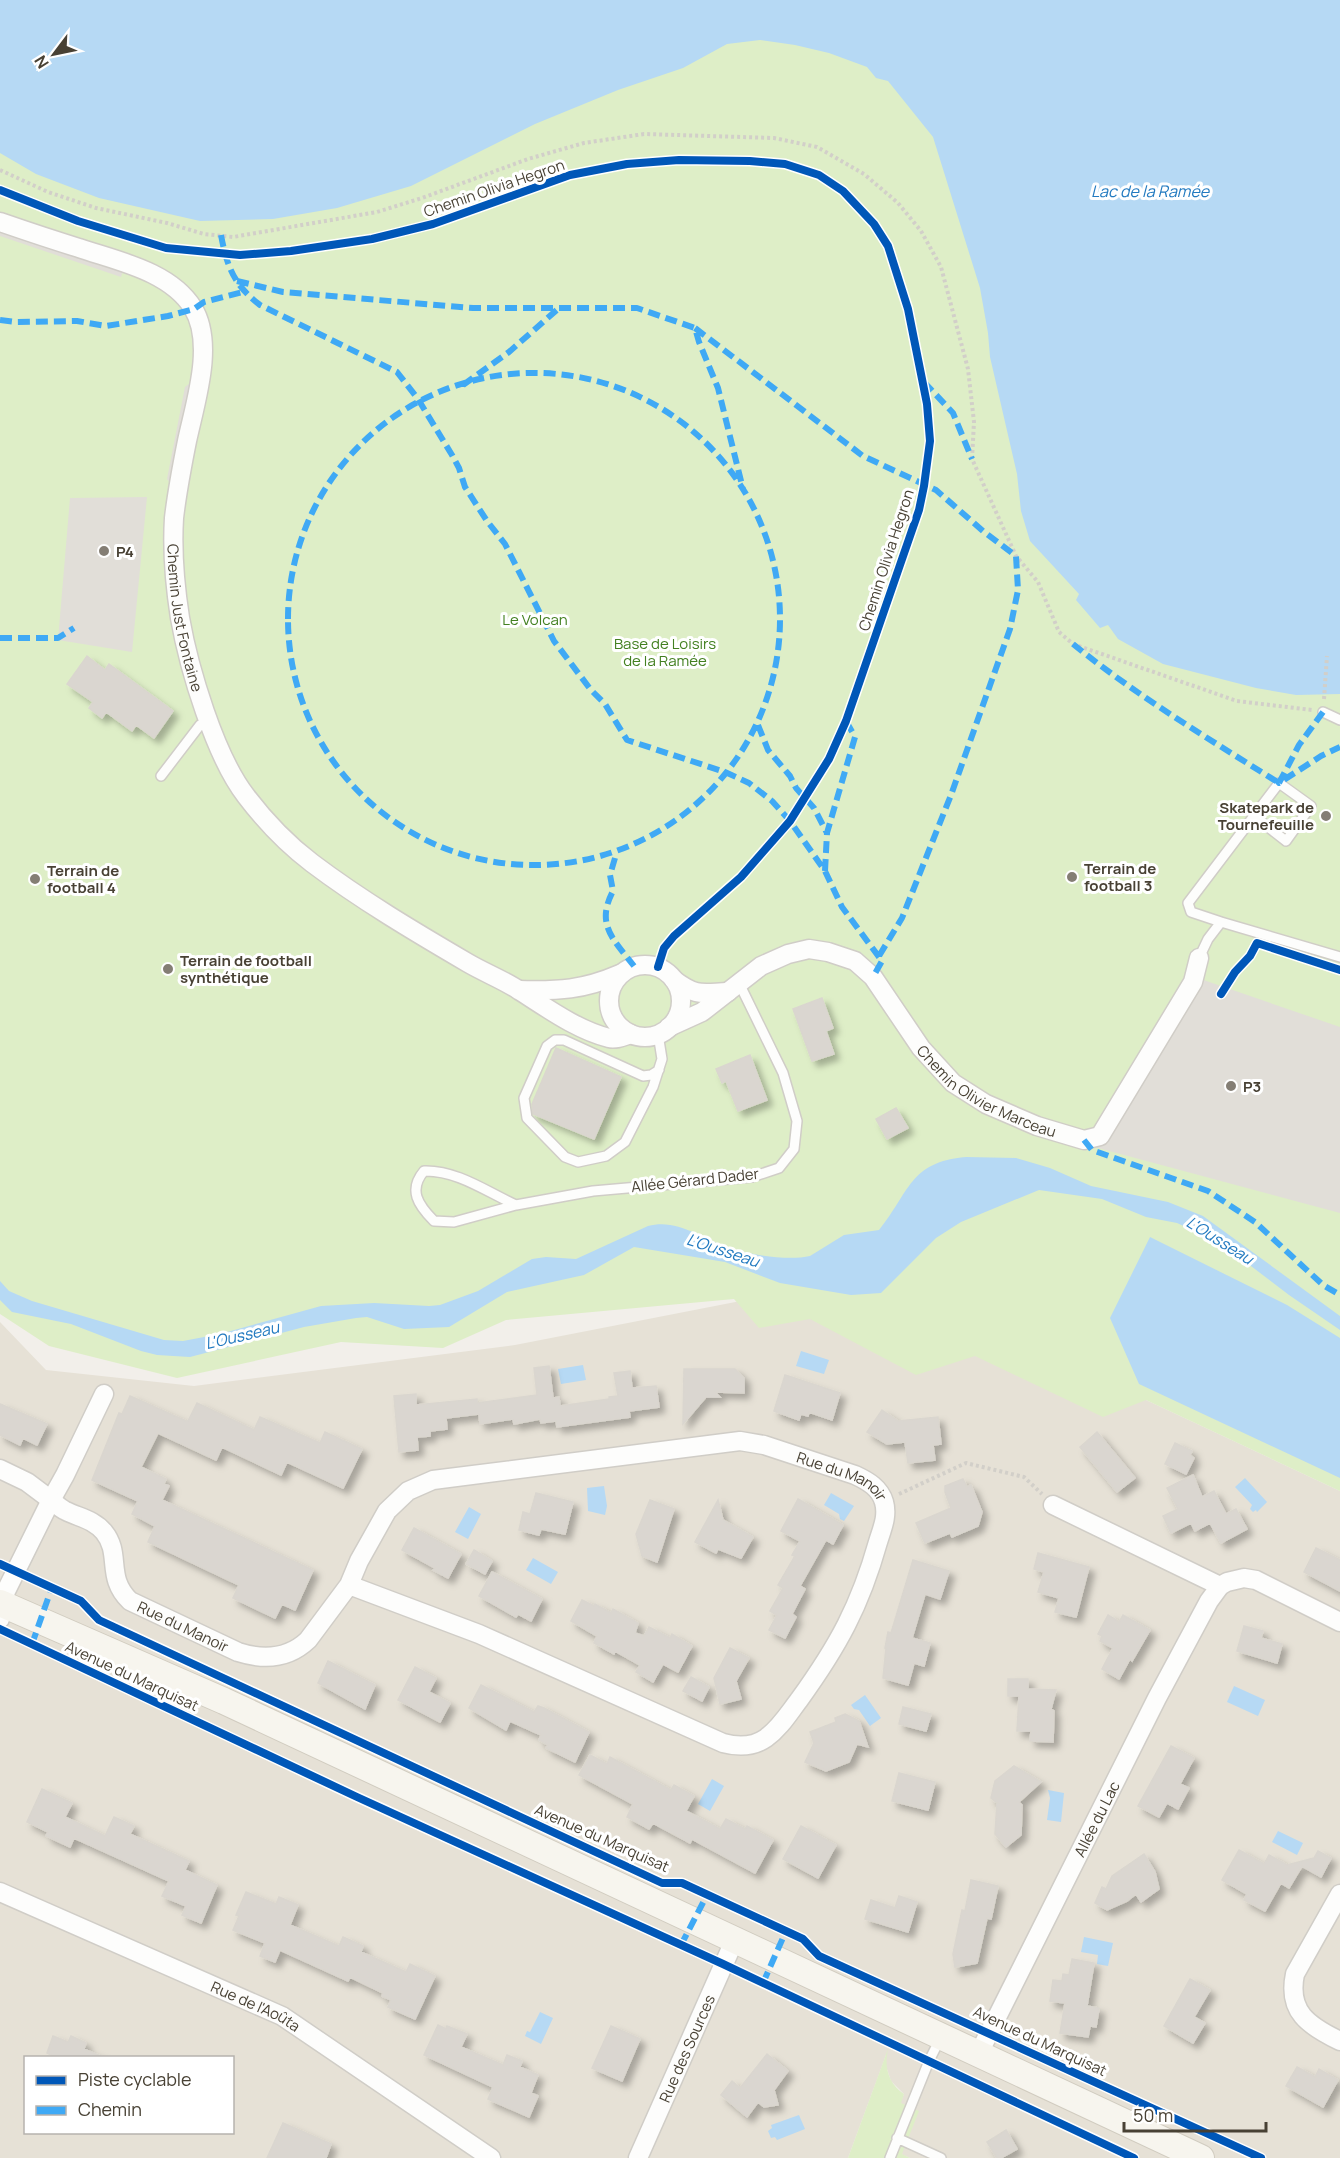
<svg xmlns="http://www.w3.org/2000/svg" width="1340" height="2158" font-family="Manrope,sans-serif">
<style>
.residential{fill:#e6e1d6;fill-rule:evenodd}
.green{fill:#deeec7}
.parking{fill:#e1ded8}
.water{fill:#b6d9f4}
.building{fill:#dad6d0;stroke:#dad6cf;stroke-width:1.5;filter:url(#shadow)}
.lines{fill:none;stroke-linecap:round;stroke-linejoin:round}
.service-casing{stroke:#d0cdc7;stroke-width:12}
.minor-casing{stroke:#d0cdc7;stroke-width:21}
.secondary-casing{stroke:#d1ccc0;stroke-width:28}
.path{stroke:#d2cfc9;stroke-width:4;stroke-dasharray:3 3;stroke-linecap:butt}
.service{stroke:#fdfdfc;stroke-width:9}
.minor{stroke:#fdfdfc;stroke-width:18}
.secondary{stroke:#f7f5ee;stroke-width:26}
.quiet{stroke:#3fa9f5;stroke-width:6;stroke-dasharray:12 6;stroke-linecap:butt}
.cycleway-casing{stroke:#fff;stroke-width:11}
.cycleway{stroke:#0057b8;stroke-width:8}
.poi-dot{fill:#847e74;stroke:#fff;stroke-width:2}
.labels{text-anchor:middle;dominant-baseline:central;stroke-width:6;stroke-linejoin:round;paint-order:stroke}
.street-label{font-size:15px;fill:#484134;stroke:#fff}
.poi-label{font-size:15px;font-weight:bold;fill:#484134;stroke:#fff;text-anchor:start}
.park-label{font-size:15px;fill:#438021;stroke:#fff}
.water-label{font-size:16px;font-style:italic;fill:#227ac0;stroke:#fff}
</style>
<defs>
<filter id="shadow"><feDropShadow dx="5.5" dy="5.5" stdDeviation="3" flood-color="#0004"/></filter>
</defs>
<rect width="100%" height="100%" fill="#f2efea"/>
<path class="residential" d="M761,1297L1146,1400L1340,1491V2158H910L901,2154L918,2111L900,2103L904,2094L891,2081L886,2066V2055L848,2158H0V1322L46,1370L194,1386L515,1345ZM26,2058H232V2132H26Z"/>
<path class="green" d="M0,0H1340V1491L1146,1400L1103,1417L975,1356L916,1375L810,1319L759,1328L734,1299L506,1320L443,1348L341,1342L177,1378L49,1346L0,1314Z
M888,2049C884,2066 888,2084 904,2094L901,2103L919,2111L902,2154L910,2158H848Z"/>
<path class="parking" d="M0,230L123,271L121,277L0,236Z
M194,380L172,485L167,479L185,387Z
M147,497L132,652L58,640L70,498Z
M1186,974L1340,1027V1213L1087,1145Z"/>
<path class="water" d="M0,0H1340V694L1296,695L1256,688L1163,664L1118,639L1108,625L1100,628L1076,600L1079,594L1030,541L1021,511L1017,474L990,357L988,333L980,288L933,137L888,81L876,78L867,67L829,53L795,45L760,40L727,44L683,68L618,90L535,124L411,186L337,208L273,219L200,221L99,198L36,174L0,153Z
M966,1157L1016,1158L1050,1168L1091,1186L1168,1202L1203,1216L1340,1316V1330L1289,1295L1226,1247L1210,1238L1177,1223L1146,1217L1102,1199L1039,1190L961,1222L936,1238L881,1293L851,1295L780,1283L725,1262L634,1247L584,1275L507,1292L449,1327L404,1329L367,1317L356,1318L304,1327L190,1357L157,1355L141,1351L71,1324L12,1312L0,1300V1281L9,1291L32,1301L164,1340L183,1341L220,1334L321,1306L374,1303L429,1306L440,1305L478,1291L532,1259L546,1257L576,1259L648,1226C677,1218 700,1238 727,1247C749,1255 788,1261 810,1256L844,1235L879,1230C910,1192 909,1162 966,1157Z
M1150,1237L1287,1305L1340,1338V1478L1139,1384L1110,1318Z
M801,1351L829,1360L824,1374L796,1366Z
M583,1365L586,1380L561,1384L558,1369Z
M1245,1478L1267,1502L1257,1512L1256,1510L1253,1512L1250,1509L1252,1505L1235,1487Z
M604,1486L607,1506L605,1515L588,1511L587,1488Z
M831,1493L854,1506L844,1521L840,1519L839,1514L824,1505Z
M469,1507L481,1514L468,1539L455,1532Z
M533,1558L558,1572L551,1584L526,1570Z
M1234,1686L1265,1700L1258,1716L1227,1702Z
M865,1695L881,1718L870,1726L859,1710L854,1709L851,1705Z
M712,1779L724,1786L710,1811L698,1804Z
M1048,1790L1064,1793L1061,1822L1047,1820L1050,1798Z
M1278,1831L1303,1843L1297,1855L1272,1842Z
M1084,1937L1113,1943L1108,1966L1097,1964L1098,1955L1081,1952Z
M540,2012L553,2018L541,2044L525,2036L527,2031L530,2032Z
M799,2115L805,2129L777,2140L775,2137L771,2138L768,2131L772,2128L771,2125Z"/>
<path class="building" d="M87,656L105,670L109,664L173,711L154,738L136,725L132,731L106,712L102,718L89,708L93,702L67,684Z
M822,998L833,1028L826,1031L834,1054L812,1061L793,1009Z
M556,1048L621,1077L594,1139L533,1114L532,1104Z
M750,1055L767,1100L738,1111L726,1081L722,1083L716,1069Z
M896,1108L908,1128L887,1139L876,1119Z
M549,1366L553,1398L559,1397L560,1406L609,1399V1397L618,1396L614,1373L630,1371L632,1388L656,1386L659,1407L629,1411L630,1417L557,1427L556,1421L541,1423L540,1419L514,1424L513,1419L480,1424L479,1414L446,1418L447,1429L430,1431V1436L417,1437L418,1450L399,1452L394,1396L416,1394V1405L477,1399V1403L537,1395L534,1368Z
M684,1369H735L744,1378V1393L715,1392L720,1397H706L683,1424Z
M785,1375L840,1393L832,1420L809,1412L808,1416L801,1414L799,1420L774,1411Z
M130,1396L186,1421H188L197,1403L254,1430L260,1417L320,1443L325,1432L362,1449L343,1488L287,1462L281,1475L222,1447L216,1460L158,1433L141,1467L166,1479L164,1484L169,1486L162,1500L313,1570L295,1610L282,1604L275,1618L233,1598L239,1585L148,1542L155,1526L132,1514L138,1501L92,1480L119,1413L122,1414Z
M0,1404L47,1424L37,1445L23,1438L20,1445L0,1435Z
M882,1410L898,1421L938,1417L941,1444L933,1445L935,1460L908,1463L905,1442L887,1444L867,1432Z
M1097,1432L1135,1478L1117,1492L1080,1447Z
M1175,1443L1192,1451L1190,1455L1194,1458L1186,1474L1165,1464Z
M1193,1475L1202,1497L1214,1491L1226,1514L1236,1509L1247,1529L1221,1543L1210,1523L1195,1531L1191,1523L1171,1533L1163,1516L1178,1509L1167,1488Z
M963,1479L967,1487L971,1485L982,1512L978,1526L952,1537L950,1533L925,1543L916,1523L951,1508L945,1492V1486Z
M536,1493L573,1502L565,1534L541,1529L539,1535L519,1530L523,1512L530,1514Z
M798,1499L843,1525L833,1544L826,1540L800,1586L805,1589L792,1614L796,1617L785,1638L769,1630L777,1615L770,1611L783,1588L778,1585L795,1556L792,1555L800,1541L781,1531Z
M650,1500L674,1509L657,1562L642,1556L636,1534Z
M718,1500L723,1520L753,1537L741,1558L718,1549L716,1553L695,1542Z
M414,1528L461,1554L448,1578L433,1570L435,1568L402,1550Z
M1316,1548L1340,1560V1591L1304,1572Z
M474,1550L492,1561L485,1574L466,1564Z
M1038,1553L1089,1567L1076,1617L1055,1612L1059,1598L1038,1592L1044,1572L1034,1569Z
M913,1560L949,1571L940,1599L925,1594L912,1638L930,1643L924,1666L914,1663L908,1685L883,1678L886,1648H885L888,1632L891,1633Z
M492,1572L542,1599L531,1621L518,1614L516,1617L479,1596Z
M582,1600L594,1606L595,1604L611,1613L613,1609L638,1623L635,1633L644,1636L649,1627L670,1638L672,1634L692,1646L678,1672L663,1664L653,1682L636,1672L640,1665L615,1651L614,1654L594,1643L597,1636L571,1621Z
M1108,1615L1119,1622L1123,1615L1150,1630L1132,1661L1130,1659L1119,1679L1102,1669L1113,1648L1100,1641L1102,1636L1098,1634Z
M1244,1626L1263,1631L1261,1638L1282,1644L1277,1663L1237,1651Z
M730,1648L749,1658L736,1681L741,1699L720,1704L714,1678Z
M328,1661L375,1685L365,1709L318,1683Z
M415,1667L436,1678L429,1692L450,1703L440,1722L398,1700Z
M691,1677L709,1687L702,1701L683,1691Z
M1008,1679H1028V1689L1056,1690L1051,1709L1054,1711L1053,1742L1030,1741L1031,1731H1017L1019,1696H1008Z
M481,1685L534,1712L538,1706L544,1708L589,1732L575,1762L546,1748L548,1745L539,1740L541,1735L510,1721L506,1730L469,1708Z
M903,1707L931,1714L926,1731L899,1724Z
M845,1714L859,1721L868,1747L857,1744L849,1762L826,1771L805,1762L814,1743L810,1732L836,1722L835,1718Z
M1171,1746L1194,1758L1180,1784L1189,1788L1178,1809L1167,1803L1159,1817L1138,1806Z
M590,1755L607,1764L610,1757L671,1790L674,1785L694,1796L686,1811L720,1829L726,1819L745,1829L747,1826L773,1840L755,1873L692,1839L690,1843L653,1823L649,1829L627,1817L633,1804L579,1775Z
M1014,1766L1041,1782L1019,1802L1022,1805L1021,1835L1006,1847L995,1834L997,1803L991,1798L995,1781Z
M899,1773L935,1782L928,1810L892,1801Z
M42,1789L72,1803L65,1817L105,1836L114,1817L134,1826L130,1834L189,1861L185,1870L217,1885L201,1923L182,1915L186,1906L162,1896L169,1881L74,1838L70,1847L46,1836L48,1832L27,1822Z
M801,1826L836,1845L818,1878L783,1859Z
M1239,1850L1264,1864L1269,1855L1287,1865L1314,1858L1318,1851L1331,1858L1321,1877L1302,1866L1289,1888L1281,1883L1265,1911L1244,1900L1247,1894L1222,1880Z
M1144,1854L1155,1872L1159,1889L1141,1902L1136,1894L1127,1901L1107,1910L1095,1903L1102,1887L1106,1889L1112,1876Z
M971,1880L998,1886L991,1919L987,1918L977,1963L955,1967L953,1954L962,1910L965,1911Z
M246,1892L276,1904L279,1897L298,1905L290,1925L339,1946L343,1937L363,1946L361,1952L406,1972L410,1964L435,1976L415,2019L388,2007L391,2000L382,1996L383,1993L350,1977L348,1981L280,1950L275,1962L260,1956L265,1943L233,1930L239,1916L236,1915Z
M899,1896L917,1902L908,1932L865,1919L871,1900L895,1908Z
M1072,1959L1094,1963L1087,2006L1099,2008L1096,2027L1090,2026L1088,2037L1060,2033L1065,2003L1050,2001L1053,1980L1062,1981L1063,1974L1069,1975Z
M1190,1979L1210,1990L1194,2017L1205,2023L1193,2043L1164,2026Z
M438,2025L446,2029L447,2026L467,2034L461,2047L503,2065L507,2055L522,2061L520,2067L538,2075L531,2093L538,2096L529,2117L488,2099L493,2087L424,2055Z
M611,2026L640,2039L622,2081L592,2068Z
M53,2036L68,2042L71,2036L86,2043L84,2049L105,2058H57L47,2053Z
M767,2054L788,2071L774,2090L778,2105L764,2107L758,2102L747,2117L721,2095L732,2081L740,2088Z
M1297,2067L1315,2077L1319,2069L1338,2080L1323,2107L1286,2086Z
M283,2123L331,2144L326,2158H267Z
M1006,2130L1017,2149L1001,2158H997L987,2142Z"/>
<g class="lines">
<g class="service-casing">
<path id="service" d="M1323,712L1340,720
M161,776L200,725L209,722
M1221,922L1191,912L1188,903L1279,783L1311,806L1286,841L1254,816
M1199,958L1208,939L1221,922L1340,957
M658,1034L662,1059L653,1087L625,1142L606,1156L578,1162L565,1157L527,1118L524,1098L547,1046L555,1040H564L643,1076L651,1075L659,1070
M516,1205C487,1192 457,1170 424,1171C408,1190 418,1205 434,1221L454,1222L516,1205L593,1191L752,1177L779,1168L794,1149L797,1121L783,1073L739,983
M897,2138L941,2158
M890,2158L929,2061L940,2039"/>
</g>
<g class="minor-casing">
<g id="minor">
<path id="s1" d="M0,222C26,231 53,240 79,248C117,261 170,271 193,308C215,344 195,403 187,441C182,466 177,492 174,518C172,550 175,586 180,618C189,669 215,756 246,796C265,821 287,844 312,863C361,900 415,932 468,963C485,973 504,980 520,991C547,1008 577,1030 609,1038C617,1040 624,1036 631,1034"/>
<circle cx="645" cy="1001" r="36"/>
<path d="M674,980C697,997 701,993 728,992"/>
<path d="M519,990C559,991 583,990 620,974"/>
<path id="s2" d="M669,1027L702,1012L761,966L788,954L809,949L828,952L855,961L873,977L921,1048L953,1083L986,1104L1037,1126L1084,1140L1100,1136L1193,982L1199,958"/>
<path d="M0,1469L27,1482L51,1500L65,1475L104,1394"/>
<path d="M1053,1505L1220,1586"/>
<path id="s3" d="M0,1619L6,1591L51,1500C56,1504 61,1509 66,1511C80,1518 93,1519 104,1532C122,1554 105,1577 130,1601L238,1652C263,1660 288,1659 308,1640L349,1585L359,1561L387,1511L408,1491L433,1480L740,1441L764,1445L855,1475C868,1481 880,1488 884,1502C888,1516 882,1529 878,1542C860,1606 838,1646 799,1700C789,1713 780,1728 766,1738C753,1747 738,1747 723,1743L479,1634L349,1585"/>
<path id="s4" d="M0,1892L282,2016L491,2158"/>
<path d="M1340,1894L1295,1974C1287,2012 1309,2026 1340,2041"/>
<path id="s5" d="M979,2053L1157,1698L1209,1601L1220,1586L1227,1582L1244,1578L1256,1580L1340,1622"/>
<path id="s6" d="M638,2158L735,1939"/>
</g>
</g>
<g class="secondary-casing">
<path id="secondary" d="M0,1603L224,1701L1201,2158"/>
</g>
<path class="path" d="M0,170L48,192L96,208L167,223L204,234L233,237L377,212L422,198L528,159L584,143L644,134L774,138L817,147L864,174L898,203L921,231L941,267L968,369L974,422L972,459L1016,556L1038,582L1059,632L1073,644L1237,701L1312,710
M1324,699L1327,656
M899,1494L966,1463L1024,1477L1042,1494"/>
<use href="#service" class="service"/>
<use href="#minor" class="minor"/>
<use href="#secondary" class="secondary"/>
<path class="quiet" d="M221,235C227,267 234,285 260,305L397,372L418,399L452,455L459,468L465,487L487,521L505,544L554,641L591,690L605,704L627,740L725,772L749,783L772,801L790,821L825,871L842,907L882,961L873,977
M237,281L283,292L473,308H637L695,328L699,342L718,388L743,489
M0,320L16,322L77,321L106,326L168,316L194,309L204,302L243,292
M695,328L863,456L936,490L983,531L1016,556L1018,590L1010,629L951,795L902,918L879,956
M288 619a246 246 0 1 1 492 0a246 246 0 1 1-492 0Z
M924,382L953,413L972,459
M463,385L509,352L559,308
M0,638H58L74,628
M1073,644C1137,696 1209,739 1279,783
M1323,712L1299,745L1279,783L1321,756L1340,747
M758,725L768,750L790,776L796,788L814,808L827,833
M615,858L610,875L613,891C595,925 614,940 634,966
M825,871L827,833L855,737L846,721
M1084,1140L1092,1150L1208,1191L1255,1222L1323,1285L1340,1295
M32,1644L52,1587
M681,1945L707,1895
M763,1983L786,1931"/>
<g class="cycleway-casing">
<path id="cycleway" d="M0,190L78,221L166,248L240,255L291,251L372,239L433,224L570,175L627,164L679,160L750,161L785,164L819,175L843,191L874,224L888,246L908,309L927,404L930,441L924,486L919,510L846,721L829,759L790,821L741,877L674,936L664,948L658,967
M1221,994L1235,972L1250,956L1257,943L1340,970
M0,1564L81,1601L99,1620L662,1883H682L803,1939L819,1956L1261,2158
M0,1629L357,1797L723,1964L1134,2158"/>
</g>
<use href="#cycleway" class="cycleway"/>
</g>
<g class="poi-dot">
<circle cx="104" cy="551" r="6"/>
<circle cx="1326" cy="816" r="6"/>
<circle cx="1072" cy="877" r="6"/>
<circle cx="35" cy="879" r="6"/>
<circle cx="168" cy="969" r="6"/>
<circle cx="1231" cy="1086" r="6"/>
</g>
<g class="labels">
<g class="street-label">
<text transform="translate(494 188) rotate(-19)">Chemin Olivia Hegron</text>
<text transform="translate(886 560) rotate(-72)">Chemin Olivia Hegron</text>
<text stroke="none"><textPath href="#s1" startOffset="530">Chemin Just Fontaine</textPath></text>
<text stroke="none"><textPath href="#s2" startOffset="400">Chemin Olivier Marceau</textPath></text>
<text transform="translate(695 1180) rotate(-6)">Allée Gérard Dader</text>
<text stroke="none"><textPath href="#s3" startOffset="1089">Rue du Manoir</textPath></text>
<text stroke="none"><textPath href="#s3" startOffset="327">Rue du Manoir</textPath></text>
<text transform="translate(132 1676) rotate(25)">Avenue du Marquisat</text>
<text stroke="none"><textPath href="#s5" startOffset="262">Allée du Lac</textPath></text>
<text transform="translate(602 1838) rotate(24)">Avenue du Marquisat</text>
<text stroke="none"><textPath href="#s4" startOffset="280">Rue de l'Aoûta</textPath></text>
<text transform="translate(1040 2041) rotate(25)">Avenue du Marquisat</text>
<text stroke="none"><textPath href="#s6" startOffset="120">Rue des Sources</textPath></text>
</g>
<g class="poi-label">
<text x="116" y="551">P4</text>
<text x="1314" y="807" text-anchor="end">Skatepark de<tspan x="1314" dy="17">Tournefeuille</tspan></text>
<text x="1084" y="868">Terrain de<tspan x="1084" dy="17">football 3</tspan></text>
<text x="47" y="870">Terrain de<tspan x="47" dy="17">football 4</tspan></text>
<text x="180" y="960">Terrain de football<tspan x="180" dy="17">synthétique</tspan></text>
<text x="1243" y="1086">P3</text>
</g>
<g class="park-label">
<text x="535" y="619">Le Volcan</text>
<text x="665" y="643">Base de Loisirs<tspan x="665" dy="17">de la Ramée</tspan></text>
</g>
<g class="water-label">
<text x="1150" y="191">Lac de la Ramée</text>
<text transform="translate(1220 1240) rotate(32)">L'Ousseau</text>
<text transform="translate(723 1250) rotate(18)">L'Ousseau</text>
<text transform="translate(242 1335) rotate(-13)">L'Ousseau</text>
</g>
</g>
<rect x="24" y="2056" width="210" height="78" fill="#ffffff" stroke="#b6b3ae" stroke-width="1.5"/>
<rect x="36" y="2076" width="30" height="9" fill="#0057b8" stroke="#b6b3ae" stroke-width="1.5"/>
<text x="78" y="2086" font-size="18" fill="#484134">Piste cyclable</text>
<rect x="36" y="2106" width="30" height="9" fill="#3fa9f5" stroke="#b6b3ae" stroke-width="1.5"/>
<text x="78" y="2116" font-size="18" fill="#484134">Chemin</text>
<g transform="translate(54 54) rotate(238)" stroke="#ffffff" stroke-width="4.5" paint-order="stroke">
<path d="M0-4.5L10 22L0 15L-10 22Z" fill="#484134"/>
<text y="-9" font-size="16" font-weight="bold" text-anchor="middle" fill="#484134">N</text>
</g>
<path d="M1124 2122v9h142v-9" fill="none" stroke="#484134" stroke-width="3"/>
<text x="1133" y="2122" font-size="18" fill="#484134" stroke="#ffffff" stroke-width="4.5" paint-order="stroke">50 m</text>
</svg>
